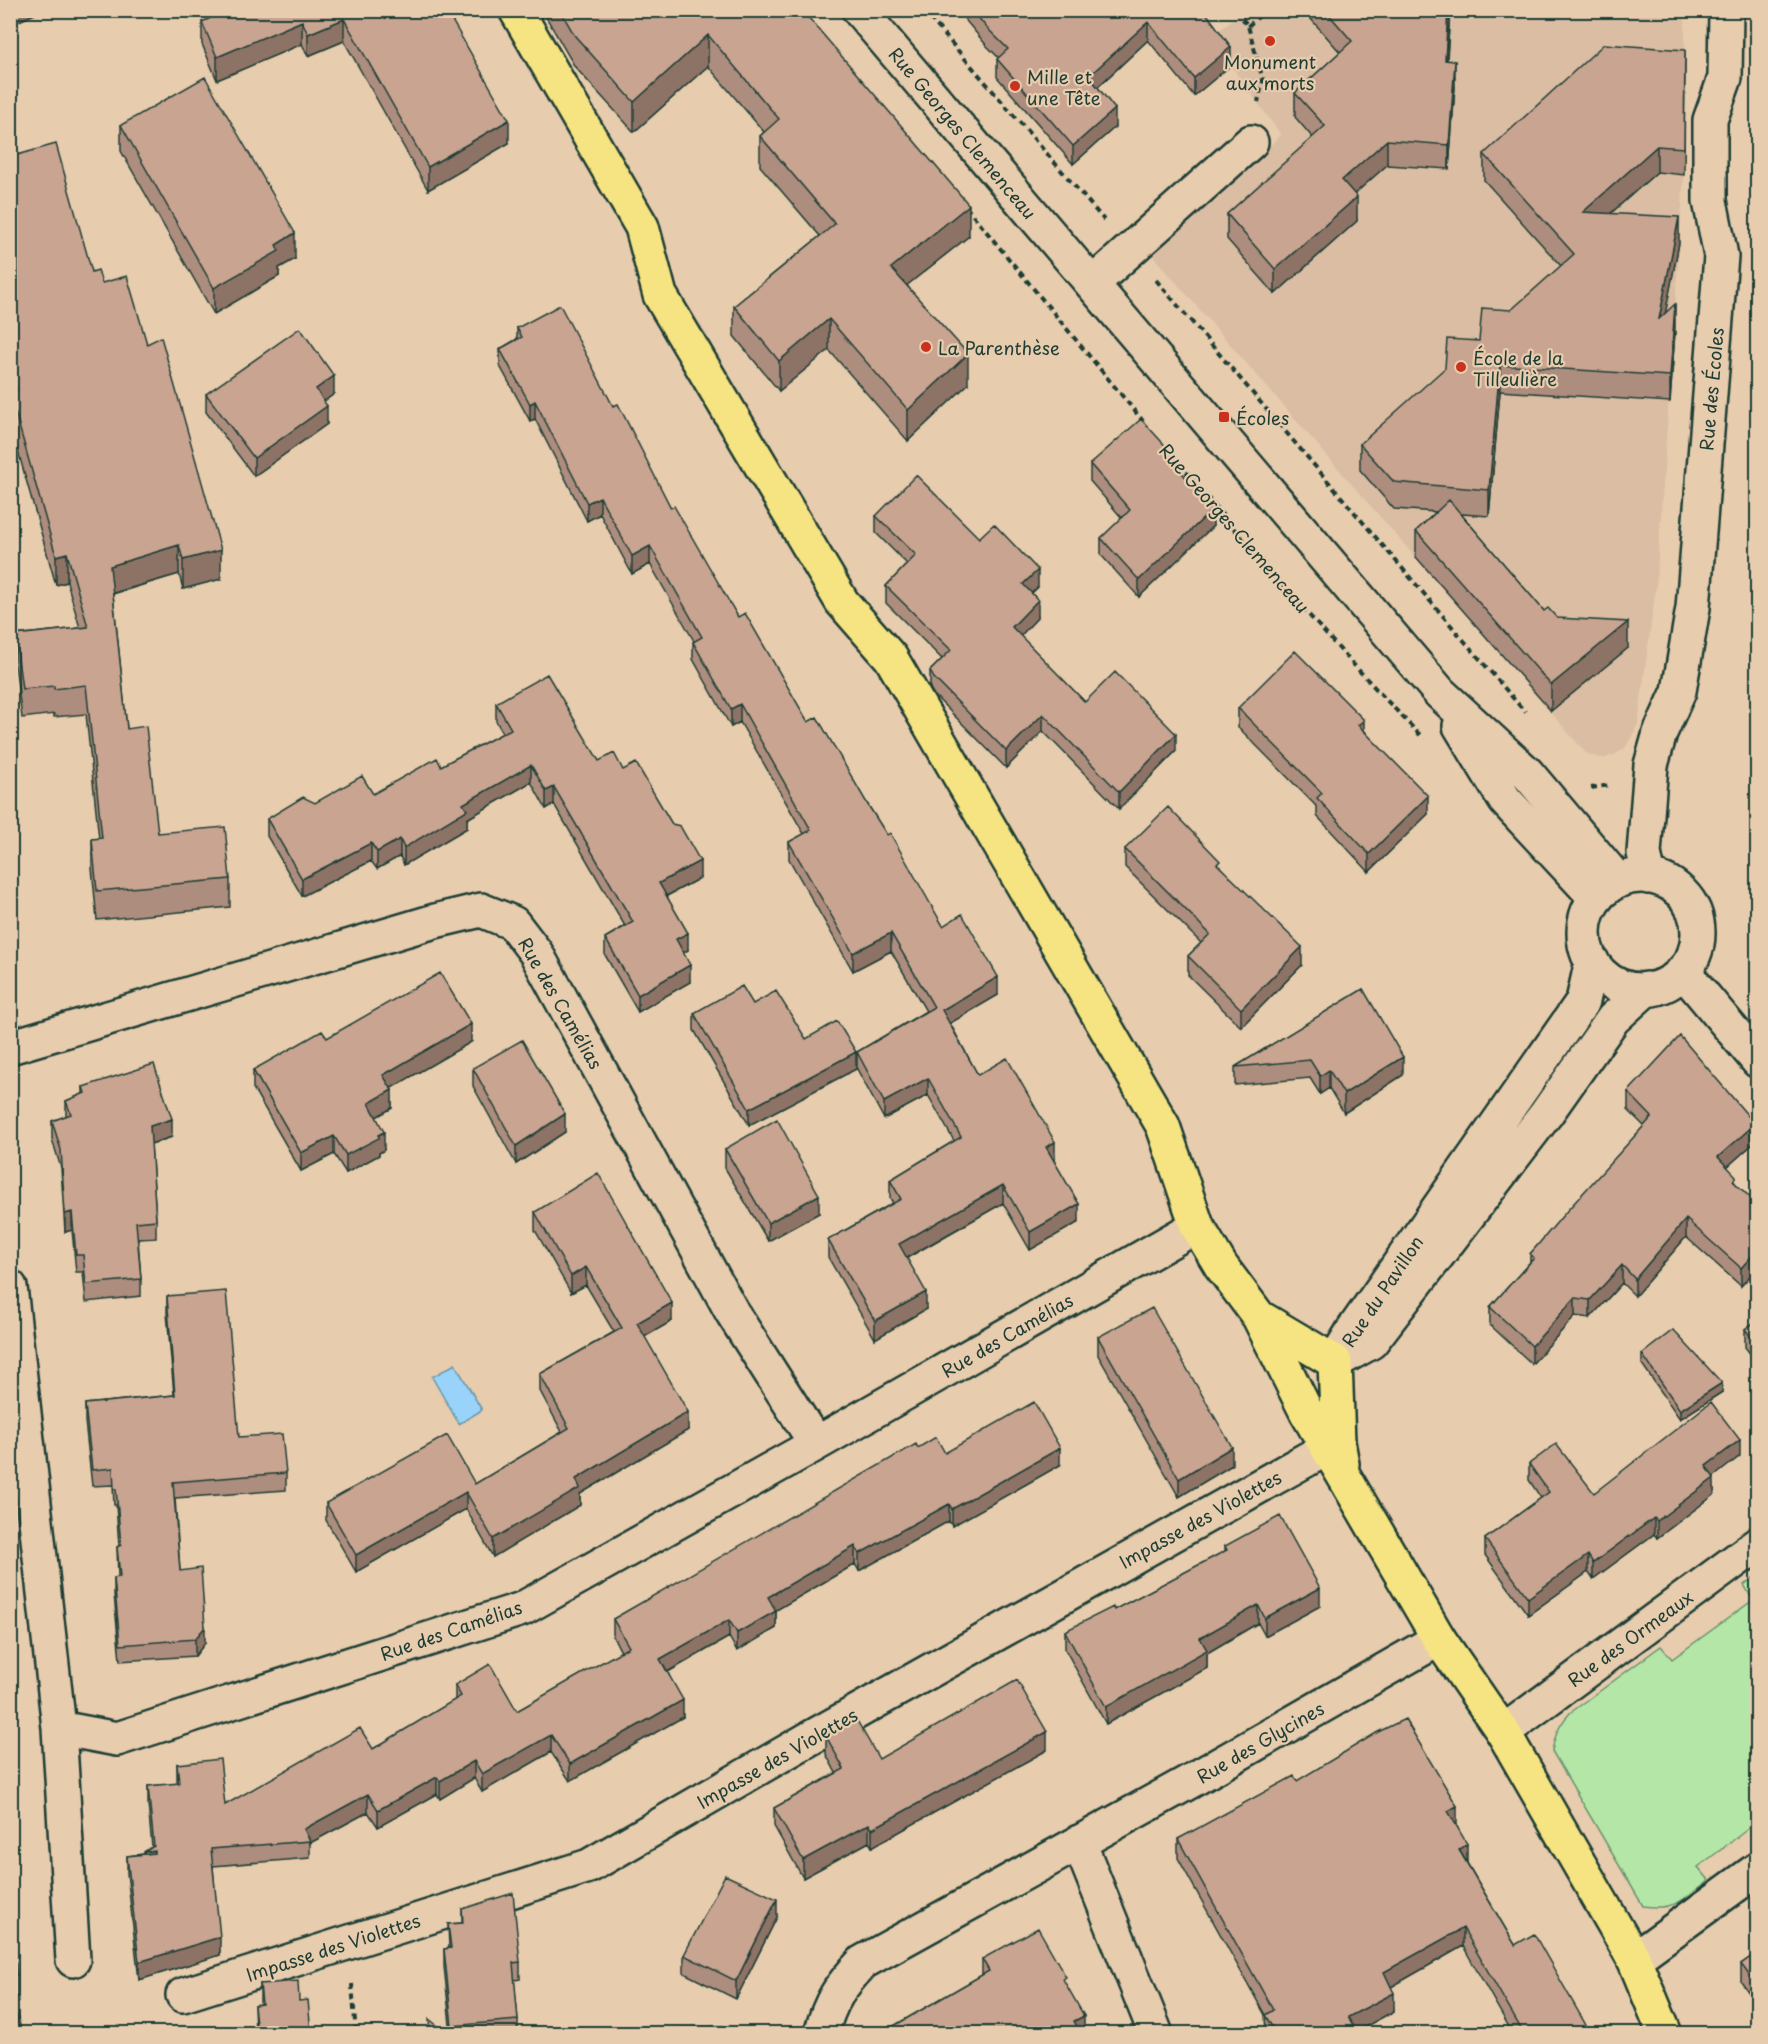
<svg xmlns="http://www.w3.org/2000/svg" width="1768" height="2044" font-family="'Playpen Sans',sans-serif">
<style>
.built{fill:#dabda3}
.green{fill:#b4e6a7;stroke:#6a926e;stroke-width:1.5}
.water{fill:#99d3f9;stroke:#6897aa;stroke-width:1.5}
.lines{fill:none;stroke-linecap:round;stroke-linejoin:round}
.minor-casing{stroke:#1f3d34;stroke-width:38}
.major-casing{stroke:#1f3d34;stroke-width:38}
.path{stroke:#1f3d34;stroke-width:4;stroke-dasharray:6 4.5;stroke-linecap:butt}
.minor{stroke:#e7ccae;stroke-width:33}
.major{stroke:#f6e381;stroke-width:33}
.wall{fill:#ad8d7d;stroke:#1f3d34;stroke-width:1.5}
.shaded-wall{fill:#8d7366;stroke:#1f3d34;stroke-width:1.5}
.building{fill:#c9a491;stroke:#1f3d34;stroke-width:1.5}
.poi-dot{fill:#c8321e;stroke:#e7ccae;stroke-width:2}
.labels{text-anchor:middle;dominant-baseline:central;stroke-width:4.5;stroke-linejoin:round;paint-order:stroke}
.poi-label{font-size:18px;fill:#1f3d34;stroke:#e7ccae;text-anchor:start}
.street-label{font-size:18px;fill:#1f3d34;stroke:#e7ccae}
</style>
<rect width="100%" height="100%" fill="#e7ccae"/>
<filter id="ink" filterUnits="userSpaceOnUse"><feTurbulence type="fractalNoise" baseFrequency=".0167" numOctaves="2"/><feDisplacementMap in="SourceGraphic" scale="12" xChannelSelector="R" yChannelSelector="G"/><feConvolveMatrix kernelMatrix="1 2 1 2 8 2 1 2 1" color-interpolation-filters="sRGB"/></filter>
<g filter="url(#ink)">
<path class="built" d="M1242,11H1685L1684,175L1656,586L1638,723L1632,736L1625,748L1616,754L1605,758L1596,757L1586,753L1153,256L1281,135L1211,38Z"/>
<path class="green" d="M1757,1575V1822L1698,1867L1709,1880C1684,1899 1676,1911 1643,1906L1552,1751C1555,1735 1559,1725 1570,1713L1661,1646L1672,1659L1753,1600L1744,1585Z"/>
<path class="water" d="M455,1364L482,1410L459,1424L432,1377Z"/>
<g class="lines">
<g class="minor-casing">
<path id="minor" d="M859,10L1440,693L1527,773L1618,881
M1092,284L1251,142
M1460,726L1505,800L1596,898
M1584 933a57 57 0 1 1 114 0a57 57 0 1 1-114 0Z
M1649,877L1644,853L1651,765L1660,733L1679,691L1693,608L1721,256L1710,201V120L1725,78L1726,10
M1683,971L1758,1061
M10,1047L435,921L481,910L513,923L536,953L732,1312L816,1444
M10,1287L59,1728L117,1739L522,1609L816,1444L1197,1226
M1343,1347L1354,1329L1583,1001L1592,961
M1335,1362L1371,1342L1546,1114L1613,1019L1646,989
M59,1728L73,1960
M1503,1732L1758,1544
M1079,1842L1156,2034
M1634,1959L1758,1869
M183,1995L589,1866L814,1736L1338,1442
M821,2034C830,2001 840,1986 863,1962L1196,1778L1439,1639"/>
</g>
<g class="major-casing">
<path id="major" d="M516,10L642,227L660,295L842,602L891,658L1163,1126L1197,1226L1221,1266L1259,1317L1307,1413L1439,1639L1503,1732L1634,1959L1665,2034
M1259,1317L1335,1362L1338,1442L1342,1464"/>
</g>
<path class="path" d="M923,10L1104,220
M1236,10L1248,26L1263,80L1258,102
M1248,26L1266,10
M966,207L1143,421
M1156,280L1525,712
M1179,464C1258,557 1336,649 1421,736
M1591,788L1610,785
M1689,886L1693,909
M1750,1100L1758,1110
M352,1984L356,2034"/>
<use href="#minor" class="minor"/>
<use href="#major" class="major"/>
</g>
<path class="wall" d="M446,10L509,143L428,190L344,41L308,56L302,44L217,80L202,44V22Z
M545,10H802L969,236L907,285L968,384L908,441L829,350L779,391L734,336V306L820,236L760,166V136L764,132L708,66L634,132L575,67L545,15Z
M957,10H1204L1231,65L1194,96L1148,40L1098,87L1115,127L1073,164L997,77V59L999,58L987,46Z
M1303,10H1450L1447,60L1455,86L1449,169L1387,165L1354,194L1357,221L1275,294L1227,239V214L1313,138L1295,117V93L1340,52Z
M1685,50L1684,175L1657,172L1611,213L1679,243L1665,313L1675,331L1670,402L1500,391L1489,516L1461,514L1544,611L1557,618L1628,648L1551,711L1416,557V531L1436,512L1394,509L1360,470V444L1479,341L1561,266L1484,180V154Z
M121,125L295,259L279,268V276L214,314L121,151Z
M10,157L92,272L102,283L147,344L221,579L183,589L179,574L113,594L127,729L158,833L230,879V907L97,920L92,868V839H99L86,714L54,717V714L22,718L15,664V635L80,628L67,582L56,585L10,423Z
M517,328L613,406L671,508L738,617L808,722L868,805L943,926L998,995L950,1023L978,1075L1055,1159L1054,1160L1079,1222L1030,1250L1003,1203L907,1258L926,1309L875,1339L828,1257V1240L893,1203L890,1198V1180L954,1141L928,1095L884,1119L857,1069V1052L926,1011L891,951L853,971L789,859V842L804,834L740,722L731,727L693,659V642L694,641L650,564L632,574L600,514L587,521L535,419L530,421L500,366V349L517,339Z
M206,394H334L324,401L327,424L254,476L206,412Z
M1090,464L1181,472L1213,526L1139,597L1101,555V538L1122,518L1090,481Z
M876,516L979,538L1038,587L1032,593L1038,617L1020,636L1085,702L1176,751L1119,809L1043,731L1006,768L934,695L930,688V671L942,659L886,603V586L907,564L876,533Z
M1758,616V637L1756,636V618Z
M496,703L599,761L623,770L700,878L667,896L688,950L683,953L690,982L638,1012L605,955V938L625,926L554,804L546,809L531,782L467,819V828L404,865L400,856L377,869L371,861L302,896L267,836V819L315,803L373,794L441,766L503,733L496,721Z
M1238,708L1364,730L1428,814L1369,872L1317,816V807L1238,727Z
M1125,849L1220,867L1302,965L1241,1027L1188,975V956L1201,943L1125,867Z
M1363,989L1403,1075L1344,1113L1329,1088L1320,1094L1310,1078L1235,1085V1067Z
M753,1004L806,1039L856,1069L749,1125L694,1030V1013Z
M327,1038L471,1042L391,1088L392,1108L376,1117L384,1150L379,1153V1155L346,1173L334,1154L301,1171L253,1088V1070Z
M473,1068L565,1132L516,1164L473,1086Z
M83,1087L172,1137L151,1144L156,1220V1238L138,1239L141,1279V1296L86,1302L83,1272H76L72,1230L65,1232L61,1168L52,1139V1121L66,1116V1101L83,1094Z
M1628,1092L1755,1142L1727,1167L1736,1185L1758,1205V1267L1741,1286L1686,1237L1635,1296L1622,1283L1590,1318L1575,1316L1532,1364L1490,1325V1307L1530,1262V1254L1644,1126L1628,1110Z
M725,1149L819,1213L768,1241L725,1168Z
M535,1212L672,1321L644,1337L688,1430L580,1494V1505L493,1557L466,1509L356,1572L326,1520V1503L475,1484L562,1432L540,1391V1374L614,1332L586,1285L571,1293L535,1230Z
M167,1296L239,1437L286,1473V1490L175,1498L180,1571L205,1643L195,1656L120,1661L114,1594V1578L118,1577L117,1547L119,1546L116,1505H114L113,1485L92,1486L85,1421V1404L174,1395L167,1313Z
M1758,1320V1364L1745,1347V1329Z
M1098,1337L1232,1465L1179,1497L1098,1355Z
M1642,1354L1722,1392L1680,1419L1642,1364Z
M918,1448L945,1453L1060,1465L952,1526L949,1521L859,1571L855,1564L776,1610V1628L737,1651L729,1637L668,1672L683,1717L570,1781L551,1752L482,1792L474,1778L440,1799L437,1794L378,1827L368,1812L310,1843V1858L213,1866L220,1955L139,1980L127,1873V1856L144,1854V1852L152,1847L148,1804V1786L177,1784V1764L225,1805L373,1749L455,1700V1685L517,1711L621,1652L613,1636V1619Z
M1740,1456L1713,1477L1714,1495L1657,1538L1654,1534L1593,1579L1588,1572L1528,1615L1485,1555V1539L1541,1498L1529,1480V1464L1594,1493Z
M1225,1546L1320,1606L1265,1636L1258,1623L1207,1653V1668L1106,1724L1065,1649V1631L1114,1610L1225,1551Z
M826,1736L879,1759L1047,1750L872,1847L869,1842L803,1878L774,1826V1808L836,1773L826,1754Z
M1297,1781L1457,1825L1467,1863L1515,1945L1587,2034H1513L1463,1946L1391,1987L1394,2011L1356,2031L1357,2034H1266L1265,2015L1178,1858V1839Z
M462,1909L520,1962V1979L514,1980L518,2020V2034H451L444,1966V1949L449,1948L448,1924L462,1923Z
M10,1911L17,1975V1997H11L10,2034Z
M777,1917L736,1999L684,1973V1955Z
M1758,1952V2005L1741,1982V1964Z
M982,1959L1066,1985L1084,2034H892V2027L982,1975Z
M260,1984L299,2001L311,2034H255L254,2005L260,2004Z"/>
<path class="shaded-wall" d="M10,10H44L10,25Z
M1448,10H1450L1445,85V60Z
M344,19V41L308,56V34Z
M302,21V44L217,80V57Z
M1148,22V40L1089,95V76Z
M708,35V66L634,132V102Z
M1231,47V65L1194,96V78Z
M1455,61V86L1449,169V145Z
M1115,109V127L1073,164V146Z
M509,120V143L428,190V167Z
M1387,140V165L1342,205V180Z
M1657,146V172L1583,238V212Z
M1357,197V221L1275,294V269Z
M969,205V236L891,298V268Z
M1679,217V243L1659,346V319Z
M295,233V259L279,268V276L214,314V288L276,245Z
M1675,304V331L1670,402V376Z
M829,319V350L779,391V361Z
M968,354V384L908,441V410Z
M1500,365V391L1489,516V490Z
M334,376V394L316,407V389Z
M535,401V419L530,421V404Z
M327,406V424L254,476V458Z
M1181,463V480L1177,467Z
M600,497V514L587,521V503Z
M1213,509V526L1139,597V580Z
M179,545V574L110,594V566Z
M650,546V564L632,574V556Z
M221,550V579L183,589V560Z
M67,553V582L56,585V556Z
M1038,570V587L1023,601V584Z
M1038,600V617L1012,645V627Z
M1628,622V648L1551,711V685Z
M740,704V722L731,727V709Z
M1043,714V731L1006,768V751Z
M1364,720V738L1358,725Z
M1176,734V751L1119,809V792Z
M531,765V782L467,819V828L404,865V848L463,804Z
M554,787V804L546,809V791Z
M1428,796V814L1369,872V854Z
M400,839V856L377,869V852Z
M371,843V861L302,896V879Z
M700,861V878L659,900V883Z
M688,933V950L676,957V939Z
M891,933V951L853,971V953Z
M1302,947V965L1241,1027V1009Z
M690,965V982L638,1012V995Z
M998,977V995L942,1028V1010Z
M471,1024V1042L383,1093V1075Z
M856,1052V1069L749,1125V1109Z
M1403,1057V1075L1344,1113V1094Z
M1329,1070V1088L1320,1094V1076Z
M928,1078V1095L884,1119V1102Z
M392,1090V1108L369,1121V1103Z
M565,1114V1132L516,1164V1146Z
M172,1119V1137L150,1144V1126Z
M1755,1124V1142L1718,1175V1157Z
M384,1132V1150L379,1153V1155L346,1173V1155Z
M334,1136V1154L301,1171V1153Z
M1055,1142V1159L1046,1165V1147Z
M1003,1185V1203L899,1262V1244Z
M819,1195V1213L768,1241V1223Z
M1079,1204V1222L1030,1250V1232Z
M72,1212V1230L65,1232V1214Z
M1686,1219V1237L1635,1296V1279Z
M1758,1249V1267L1741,1286V1268Z
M1622,1265V1283L1590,1318V1300Z
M586,1267V1285L571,1293V1276Z
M926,1292V1309L875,1339V1321Z
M1575,1298V1316L1532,1364V1346Z
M672,1303V1321L637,1341V1323Z
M1722,1383V1392L1680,1419V1410Z
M688,1412V1430L580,1494V1505L493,1557V1539L576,1479Z
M1740,1440V1456L1706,1483V1466Z
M1232,1447V1465L1179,1497V1479Z
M1060,1448V1465L952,1526V1509Z
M1714,1478V1495L1657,1538V1521Z
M466,1492V1509L356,1572V1555Z
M949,1504V1521L859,1571V1554Z
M1654,1518V1534L1593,1579V1563Z
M855,1546V1564L768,1615V1597Z
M1588,1555V1572L1528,1615V1598Z
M1320,1588V1606L1265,1636V1618Z
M1258,1605V1623L1207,1653V1668L1106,1724V1707L1200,1638Z
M776,1611V1628L737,1651V1633Z
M729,1620V1637L660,1676V1659Z
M205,1627V1643L195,1656V1639Z
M683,1700V1717L570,1781V1764Z
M1047,1732V1750L872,1847V1829Z
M551,1735V1752L482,1792V1774Z
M474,1761V1778L440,1799V1781Z
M437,1777V1794L378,1827V1810Z
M368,1794V1812L310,1843V1841L304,1829Z
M1457,1806V1825L1448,1829V1811Z
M869,1824V1842L803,1878V1860Z
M1467,1844V1863L1459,1850Z
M777,1899V1917L736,1999V1981Z
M1463,1928V1946L1384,1991V1972Z
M220,1937V1955L139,1980V1962Z
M1394,1993V2011L1352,2034L1348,2017Z
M1084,2016V2034H1074V2021Z
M1587,2027V2034H1576Z"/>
<path class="building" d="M228,10H446L509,120L428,167L344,19L308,34L302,21L217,57L202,22Z
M560,10H802L969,205L891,268L968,354L908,410L829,319L779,361L734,306L835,224L760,136L779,119L708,35L634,102L575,36Z
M972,10H1204L1231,47L1194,78L1148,22L1089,76L1115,109L1073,146L997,59L1008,49L987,28Z
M1325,10H1448L1445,60L1455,61L1449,145L1387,140L1342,180L1357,197L1275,269L1227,214L1325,126L1295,93L1352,41Z
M1604,44L1685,50L1684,148L1657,146L1583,212L1679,217L1659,319L1675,304L1670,376L1500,365L1489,490L1394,482L1360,444L1445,368L1447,339L1479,341L1482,308L1511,310L1574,254L1484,154Z
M205,77L295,233L276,245L279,251L214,288L121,125Z
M56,144L92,272L98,270L102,283L127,276L147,344L161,337L221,550L183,560L179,545L110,566L127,729L146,726L158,833L225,827L230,879L97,891L92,839L102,838L86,685L54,689V686L22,689L15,635L88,627L67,553L56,556L10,394V391L17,390L10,365V157Z
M560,305L613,406L618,404L671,508L674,506L738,617L745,613L808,722L817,717L868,805L887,835L890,833L943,926L962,914L998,977L942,1010L978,1075L1007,1058L1055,1142L1046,1147L1079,1204L1030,1232L1003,1185L899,1244L926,1292L875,1321L828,1240L901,1199L890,1180L961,1137L928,1078L884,1102L857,1052L934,1007L891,933L853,953L789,842L811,830L740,704L731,709L693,642L702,637L650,546L632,556L600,497L587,503L535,401L530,404L500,349L522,337L517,328Z
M300,328L334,376L316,389L327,406L254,458L206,394Z
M1141,419L1181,463L1177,467L1213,509L1139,580L1101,538L1130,510L1090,464Z
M916,475L979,538L994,524L1038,570L1023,584L1038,600L1012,627L1085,702L1115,672L1176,734L1119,792L1043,714L1006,751L934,678L930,671L951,650L886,586L916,555L876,516Z
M1449,500L1544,611L1548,608L1557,618L1628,622L1551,685L1416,531Z
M1295,651L1364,720L1358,725L1428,796L1369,854L1317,798L1322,793L1238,708Z
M547,674L599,761L614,753L623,770L636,763L672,824L680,826L700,861L659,883L688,933L676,939L690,965L638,995L605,938L633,922L554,787L546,791L531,765L463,804L467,810L404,848L400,839L377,852L371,843L302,879L267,819L303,797L315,803L362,776L373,794L437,758L441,766L511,729L496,703Z
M1168,807L1220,861L1217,864L1302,947L1241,1009L1188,956L1210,934L1125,849Z
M440,973L471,1024L383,1075L392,1090L369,1103L384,1132L378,1135L379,1138L346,1155L334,1136L301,1153L253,1070L322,1031L327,1038Z
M742,986L753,1004L776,991L806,1039L837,1021L856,1052L749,1109L694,1013Z
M1363,989L1403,1057L1344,1094L1329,1070L1320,1076L1310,1060L1235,1067Z
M1680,1036L1755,1124L1718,1157L1736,1176L1733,1181L1758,1205V1249L1741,1268L1686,1219L1635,1279L1622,1265L1590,1300L1575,1298L1532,1346L1490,1307L1534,1258L1530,1254L1565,1213L1652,1117L1628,1092Z
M522,1040L565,1114L516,1146L473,1068Z
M154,1064L172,1119L150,1126L156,1220L136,1222L141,1279L86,1284L83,1255H76L72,1212L65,1214L61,1150L52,1121L71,1114L66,1101L85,1093L83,1087Z
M777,1119L819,1195L768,1223L725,1149Z
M598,1173L672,1303L637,1323L688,1412L576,1479L580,1488L493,1539L466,1492L356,1555L326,1503L447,1435L475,1484L569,1428L540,1374L622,1328L586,1267L571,1276L535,1212Z
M226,1291L239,1437L282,1434L286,1473L173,1482L180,1571L201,1568L205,1627L195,1639L120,1645L114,1578L120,1577L117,1547L121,1545L116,1489H114L113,1468L92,1470L85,1404L175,1395L167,1296Z
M1152,1308L1232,1447L1179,1479L1098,1337Z
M1758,1320V1347L1745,1329Z
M1673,1330L1722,1383L1680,1410L1642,1354Z
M1034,1402L1060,1448L952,1509L949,1504L859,1554L855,1546L768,1597L776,1611L737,1633L729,1620L660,1659L683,1700L570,1764L551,1735L482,1774L474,1761L440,1781L437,1777L378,1810L368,1794L304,1829L310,1841L211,1849L220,1937L139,1962L127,1856L155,1853V1851L144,1852L154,1846L148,1786L179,1783L177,1764L220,1759L225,1805L360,1728L373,1749L461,1696L455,1685L490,1664L517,1711L629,1647L613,1619L916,1444L918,1448L936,1437L945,1453Z
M1711,1402L1740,1440L1706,1466L1714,1478L1657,1521L1654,1518L1593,1563L1588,1555L1528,1598L1485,1539L1549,1492L1529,1464L1556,1444L1594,1493Z
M1280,1516L1320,1588L1265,1618L1258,1605L1200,1638L1207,1650L1106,1707L1065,1631L1113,1607L1114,1610L1227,1550L1225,1546Z
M1017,1680L1047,1732L872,1829L869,1824L803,1860L774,1808L844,1769L826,1736L856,1719L879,1759Z
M1405,1719L1457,1806L1448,1811L1467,1844L1459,1850L1515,1945L1534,1934L1587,2027L1576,2034H1524L1463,1928L1384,1972L1394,1993L1348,2017L1357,2034H1276L1265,2015L1273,2010L1178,1839L1294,1776L1297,1781L1378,1732Z
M725,1875L777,1899L736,1981L684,1955Z
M513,1893L520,1962L513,1963L518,2020L452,2026L444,1949L451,1948L448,1924L463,1923L462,1909Z
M10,1911L17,1975H10Z
M1038,1928L1066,1977L1063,1979L1084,2016L1074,2021L1081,2034H893L892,2027L989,1971L982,1959Z
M1758,1952V1987L1741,1964Z
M298,1981L299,2001L308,2000L311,2034H257L254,2005L262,2004L260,1984Z
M10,1996L23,2034H10Z
M429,2019L448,2034H430Z
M723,2026V2034H665V2029Z"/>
</g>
<g class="poi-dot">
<circle cx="1270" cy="41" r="6"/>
<circle cx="1015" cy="86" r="6"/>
<circle cx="926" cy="347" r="6"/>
<circle cx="1461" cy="367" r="6"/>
<rect x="1218" y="411" width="12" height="12" rx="3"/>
</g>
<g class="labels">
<g class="poi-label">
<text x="1270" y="61" text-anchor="middle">Monument<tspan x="1270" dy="21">aux morts</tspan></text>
<text x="1027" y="76">Mille et<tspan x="1027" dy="21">une Tête</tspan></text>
<text x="938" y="347">La Parenthèse</text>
<text x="1473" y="357">École de la<tspan x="1473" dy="21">Tilleulière</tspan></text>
<text x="1236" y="417">Écoles</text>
</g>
<g class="street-label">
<text transform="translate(963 133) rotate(50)">Rue Georges Clemenceau</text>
<text transform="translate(1711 389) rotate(-85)">Rue des Écoles</text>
<text transform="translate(1235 528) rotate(49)">Rue Georges Clemenceau</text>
<text transform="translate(561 1003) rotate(60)">Rue des Camélias</text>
<text transform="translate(1382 1291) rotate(-56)">Rue du Pavillon</text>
<text transform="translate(1007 1335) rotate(-30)">Rue des Camélias</text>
<text transform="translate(1200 1519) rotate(-29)">Impasse des Violettes</text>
<text transform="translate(451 1630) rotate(-19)">Rue des Camélias</text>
<text transform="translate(1630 1638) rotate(-36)">Rue des Ormeaux</text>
<text transform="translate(1260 1742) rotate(-30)">Rue des Glycines</text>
<text transform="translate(777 1758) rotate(-30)">Impasse des Violettes</text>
<text transform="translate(333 1947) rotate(-18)">Impasse des Violettes</text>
</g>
</g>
<rect width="1768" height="2044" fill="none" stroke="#e7ccae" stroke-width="36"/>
<rect x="18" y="18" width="1732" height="2008" fill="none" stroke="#1f3d34" stroke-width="2" filter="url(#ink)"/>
</svg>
